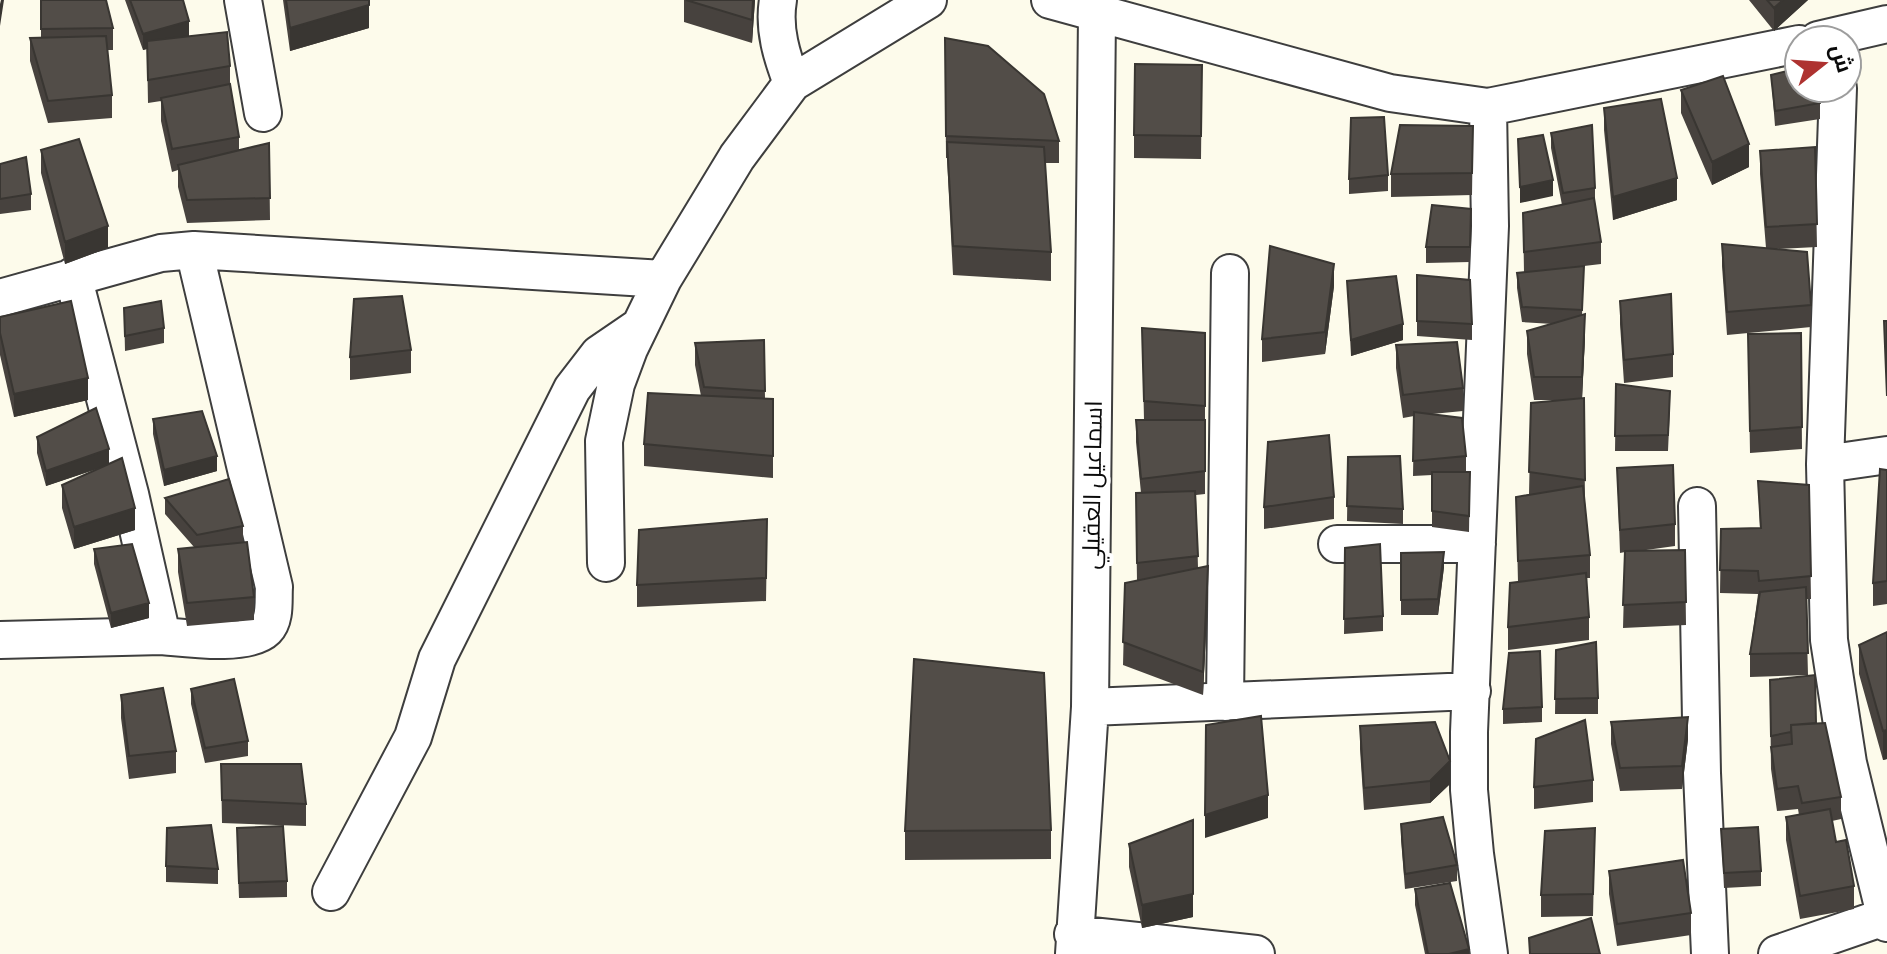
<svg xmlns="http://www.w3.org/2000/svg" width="1887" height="954" font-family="'Source Serif 4',Cairo,serif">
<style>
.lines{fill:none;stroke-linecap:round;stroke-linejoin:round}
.minor-casing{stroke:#3e3e3e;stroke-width:40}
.minor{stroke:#fff;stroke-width:36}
.wall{fill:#47423e}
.shaded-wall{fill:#393632}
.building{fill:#524d48;stroke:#393632;stroke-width:2}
.labels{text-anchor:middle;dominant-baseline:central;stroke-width:8;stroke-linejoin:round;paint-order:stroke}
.street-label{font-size:24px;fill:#0b0b0b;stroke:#fff}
</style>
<rect width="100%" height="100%" fill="#fdfbeb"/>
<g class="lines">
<g class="minor-casing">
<path id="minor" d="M243,0L263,113
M778,0C773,29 782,57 792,83L928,0
M1050,0L1390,93L1488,107L1799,44
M1818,40L1887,24
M1838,88L1825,464L1829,640L1848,763L1887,923
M1488,107L1490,226L1469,732V790L1475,854L1489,954
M73,276L130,494L162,636C186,638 248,647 266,629C276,619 273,599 274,587L194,250
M0,298L161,253L194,250L663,279
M1825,464L1887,455
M1697,506L1702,773L1710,954
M1337,544H1477
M606,563L604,441L616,384L629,349L663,279L737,157L792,83
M0,640L162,636
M1225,702L1230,273
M1090,707L1472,691
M331,892L413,737L437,659L572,389L599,354L640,326
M1073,934L1256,954
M1074,954L1090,707L1097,15
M1777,954L1887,916"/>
</g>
<use href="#minor" class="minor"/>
</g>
<path class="wall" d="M41,0L113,28V50H107L112,95V118L48,123L30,61V38H41Z
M125,0H183L189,36L230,66V85L239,137V150L269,143L270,220L187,223L178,187V170L172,172L161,121V101L148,103L147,49L143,50Z
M283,0H369V28L290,51Z
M684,0H755L752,43L684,22Z
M1749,0H1808L1774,31Z
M945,38L1059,141V163H1045L1051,252V281L953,275L947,158H946Z
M1202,65L1201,159L1134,158V135Z
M1771,75L1820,103V119L1775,126Z
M1681,90L1749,167L1712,185L1681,113Z
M1604,108L1677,200L1613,220L1604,130Z
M1473,126L1472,195L1391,197V174Z
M1551,133L1595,188V203L1601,242V264L1584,266L1582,315L1585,337L1582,398H1584L1585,502L1590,555V578H1586L1589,617V640L1508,650V627L1518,582L1516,497L1529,494L1531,403L1567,400H1534L1527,354V331L1553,324L1522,322L1517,288V273L1524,272L1523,213L1562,205L1551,148Z
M1815,147L1817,247L1776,249L1811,305V327L1727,335L1722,266V244L1766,248L1760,174V151Z
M41,150L108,248L65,264L41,173Z
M0,164L31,194V210L0,214Z
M1388,175V191L1349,194V179Z
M1471,209L1470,262L1426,263V247Z
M1417,275L1472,324V340L1417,336Z
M1347,281L1403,340L1351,356Z
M1334,286L1325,354L1262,362V339Z
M1620,301L1673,354V377L1624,383L1620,324Z
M124,308L164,328V343L125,351Z
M0,317L88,400L14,417L0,355Z
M1142,328L1205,333V494L1196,495L1198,568L1208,589L1203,695L1123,665L1125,583L1137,581L1136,516L1141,493L1136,442V420H1144Z
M1801,333L1802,449L1750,453L1748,334Z
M764,340L765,398L773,399V478L644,466V444L701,396L695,365V343Z
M1396,345L1463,388V411L1432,414L1466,456V472H1470L1469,532L1432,527V475L1413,476L1414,416L1403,418L1396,368Z
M411,350V373L350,380V357Z
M1616,384L1670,406L1668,451H1615Z
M153,419L217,471L164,486L153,434Z
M37,437L109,464L135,530L74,549L62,508V485L105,466L46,486L37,453Z
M1348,457L1403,509V524L1347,521Z
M1617,468L1675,524V546L1639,551L1685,550L1686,625L1623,628L1625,552L1620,553Z
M1887,470V604L1873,606V583Z
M1758,481L1809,485L1811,599H1806L1808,675L1750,677V654L1758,594L1720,593L1721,529L1760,528Z
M1334,497V519L1264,529V507Z
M165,498L243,526V542L254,597V620L187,626L178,572V549L194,547L165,514Z
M767,541L766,601L637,607V585Z
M1345,548L1383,616V631L1344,634Z
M94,549L149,618L111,628L94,564Z
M1401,553L1444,567L1438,615H1401Z
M1887,632V759L1883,760L1859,674V645Z
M1556,650L1598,698V714H1555Z
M1770,680L1816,723L1841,797V819L1832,821L1836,842L1854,886V909L1800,919L1786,840V817L1799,815L1798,809L1777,811L1771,769Z
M191,689L248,741V756L205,763L191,704Z
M121,695L176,751V773L129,779L121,718Z
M1542,707V722L1503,724V709Z
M1611,722L1688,739L1682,789L1620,791L1611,744Z
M1360,726L1450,784L1430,803L1364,810L1360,749Z
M221,764L306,804V826L222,823Z
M1593,780V802L1534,809V787Z
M1193,820V917L1142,928L1129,867V844Z
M1401,824L1457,865V881L1405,889L1401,839Z
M1595,828L1593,916L1541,917V895Z
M1721,829L1761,871V886L1724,888Z
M1051,830V859L905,860V831Z
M237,843L287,881V897L239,898Z
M166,866L218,869V884L166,882Z
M1609,871L1691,913V935L1617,946L1609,894Z
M1415,889L1469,954H1425L1415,905Z"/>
<path class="shaded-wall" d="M1,0H4L0,26V4Z
M753,0H755L752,43V20Z
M1783,0H1808L1774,31V8Z
M369,5V28L290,51V28Z
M189,21V36L143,50V34Z
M1749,144V167L1712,185V162Z
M1677,178V200L1613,220V197Z
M1553,180V196L1520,203V187Z
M108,226V248L65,264V242Z
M1334,264V286L1325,354V332Z
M1585,314V337L1582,400V377Z
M1403,324V340L1351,356V340Z
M88,378V400L14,417V394Z
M109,449V465L46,486V471Z
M217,456V471L164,486V470Z
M135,508V530L74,549V527Z
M1444,552V567L1438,615V599Z
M1208,566V589L1203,695V672Z
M149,603V618L111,628V613Z
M1688,717V739L1682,789V766Z
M1887,730V759L1883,760V731Z
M1450,761V784L1430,803V781Z
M1268,795V818L1205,838V815Z
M1193,894V917L1142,928V905Z
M1469,949V954H1449Z"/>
<path class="building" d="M41,0H106L113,28L41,29Z
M130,0H183L189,21L143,34Z
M286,0H369V5L290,28Z
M686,0H753L752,20Z
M1767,0H1783L1774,8Z
M227,32L230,66L148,80L147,41Z
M106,36L112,95L48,101L30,38Z
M945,38L988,46L1044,94L1059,141L946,136Z
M1135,64L1202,65L1201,136L1134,135Z
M1799,68V88H1819L1820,103L1775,111L1771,75Z
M1723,76L1749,144L1712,162L1681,90Z
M230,84L239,137L172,149L161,98Z
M1661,99L1677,178L1613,197L1604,108Z
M1384,117L1388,175L1349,179L1351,118Z
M1400,125L1473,126L1472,173L1391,174Z
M1592,125L1595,188L1563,193L1551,133Z
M1543,135L1553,180L1520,187L1518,139Z
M79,139L108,226L65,242L41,150Z
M947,142L1044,147L1051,252L953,246Z
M269,143L270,198L187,200L178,165Z
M1815,147L1817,224L1766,227L1760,151Z
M26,157L31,194L0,199V164Z
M1594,198L1601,242L1524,252L1523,213Z
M1432,205L1471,209L1470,247H1426Z
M1722,244L1807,252L1811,305L1727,312Z
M1270,246L1334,264L1325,332L1262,339Z
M1584,266L1582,310L1522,307L1517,273Z
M1417,275L1470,280L1472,324L1417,321Z
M1396,276L1403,324L1351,340L1347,281Z
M1671,294L1673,354L1624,360L1620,301Z
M402,296L411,350L350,357L354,299Z
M71,301L88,378L14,394L0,333V317Z
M161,301L164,328L125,336L124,308Z
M1585,314L1582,377H1534L1527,331Z
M1884,321H1887V396Z
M1142,328L1205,333V406L1144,401Z
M1801,333L1802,427L1750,431L1748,334Z
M764,340L765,391L704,387L695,343Z
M1457,342L1463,388L1403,395L1396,345Z
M1616,384L1670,391L1668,435L1615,436Z
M648,393L773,399V456L644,444Z
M1584,398L1585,480L1529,472L1531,403Z
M96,408L109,449L46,471L37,437Z
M202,411L217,456L164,470L153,419Z
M1414,412L1462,418L1466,456L1413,461Z
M1136,420H1205V471L1141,479Z
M1329,435L1334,497L1264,507L1268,442Z
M1400,456L1403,509L1347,506L1348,457Z
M122,458L135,508L74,527L62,485Z
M1673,465L1675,524L1620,530L1617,468Z
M1880,469L1887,470V581L1873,583Z
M1432,472H1470L1469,516L1432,511Z
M229,479L243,526L197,535L165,498Z
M1758,481L1809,485L1811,576L1759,581L1758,571L1720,570L1721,529L1761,528Z
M1583,486L1590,555L1518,561L1516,497Z
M1195,491L1198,556L1137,563L1136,493Z
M767,519L766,578L637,585L639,530Z
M247,542L254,597L187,603L178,549Z
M132,544L149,603L111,613L94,549Z
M1380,544L1383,616L1344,619L1345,548Z
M1685,550L1686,602L1623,605L1625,551Z
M1444,552L1438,599L1401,600V553Z
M1208,566L1203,672L1123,642L1125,583Z
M1586,573L1589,617L1508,627L1510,583Z
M1806,587L1808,653L1750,654L1760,592Z
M1887,632V730L1883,731L1859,645Z
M1596,642L1598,698L1555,699L1556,650Z
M1540,651L1542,707L1503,709L1509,653Z
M914,659L1044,673L1051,830L905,831Z
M1815,675L1816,723L1791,725V732L1771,736L1770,680Z
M234,679L248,741L205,748L191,689Z
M163,688L176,751L129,756L121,695Z
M1261,716L1268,795L1205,815L1206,725Z
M1688,717L1682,766L1620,768L1611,722Z
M1585,720L1593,780L1534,787L1536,739Z
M1435,722L1450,761L1430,781L1364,788L1360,726Z
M1825,723L1841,797L1802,803L1798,786L1777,789L1771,747L1792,744L1791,725Z
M221,764H301L306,804L222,800Z
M1830,809L1836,842L1846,840L1854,886L1800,896L1786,817Z
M1443,817L1457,865L1405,874L1401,824Z
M1193,820V894L1142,905L1129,844Z
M211,825L218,869L166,866L167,828Z
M283,826L287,881L239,883L237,828Z
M1758,827L1761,871L1724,873L1721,829Z
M1595,828L1593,894L1541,895L1545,831Z
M1683,860L1691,913L1617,924L1609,871Z
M1450,883L1469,949L1449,954H1428L1415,889Z
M1591,918L1600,954H1530L1529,938Z"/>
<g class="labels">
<g class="street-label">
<text transform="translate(1092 485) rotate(-89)">اسماعيل العقيلي</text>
</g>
</g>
<g transform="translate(1823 64) rotate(73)"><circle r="38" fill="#ffffff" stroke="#9d9d9d" stroke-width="2"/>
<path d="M0-6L14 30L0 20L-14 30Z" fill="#ae3230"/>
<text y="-12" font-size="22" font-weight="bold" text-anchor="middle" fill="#0b0b0b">ش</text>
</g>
</svg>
